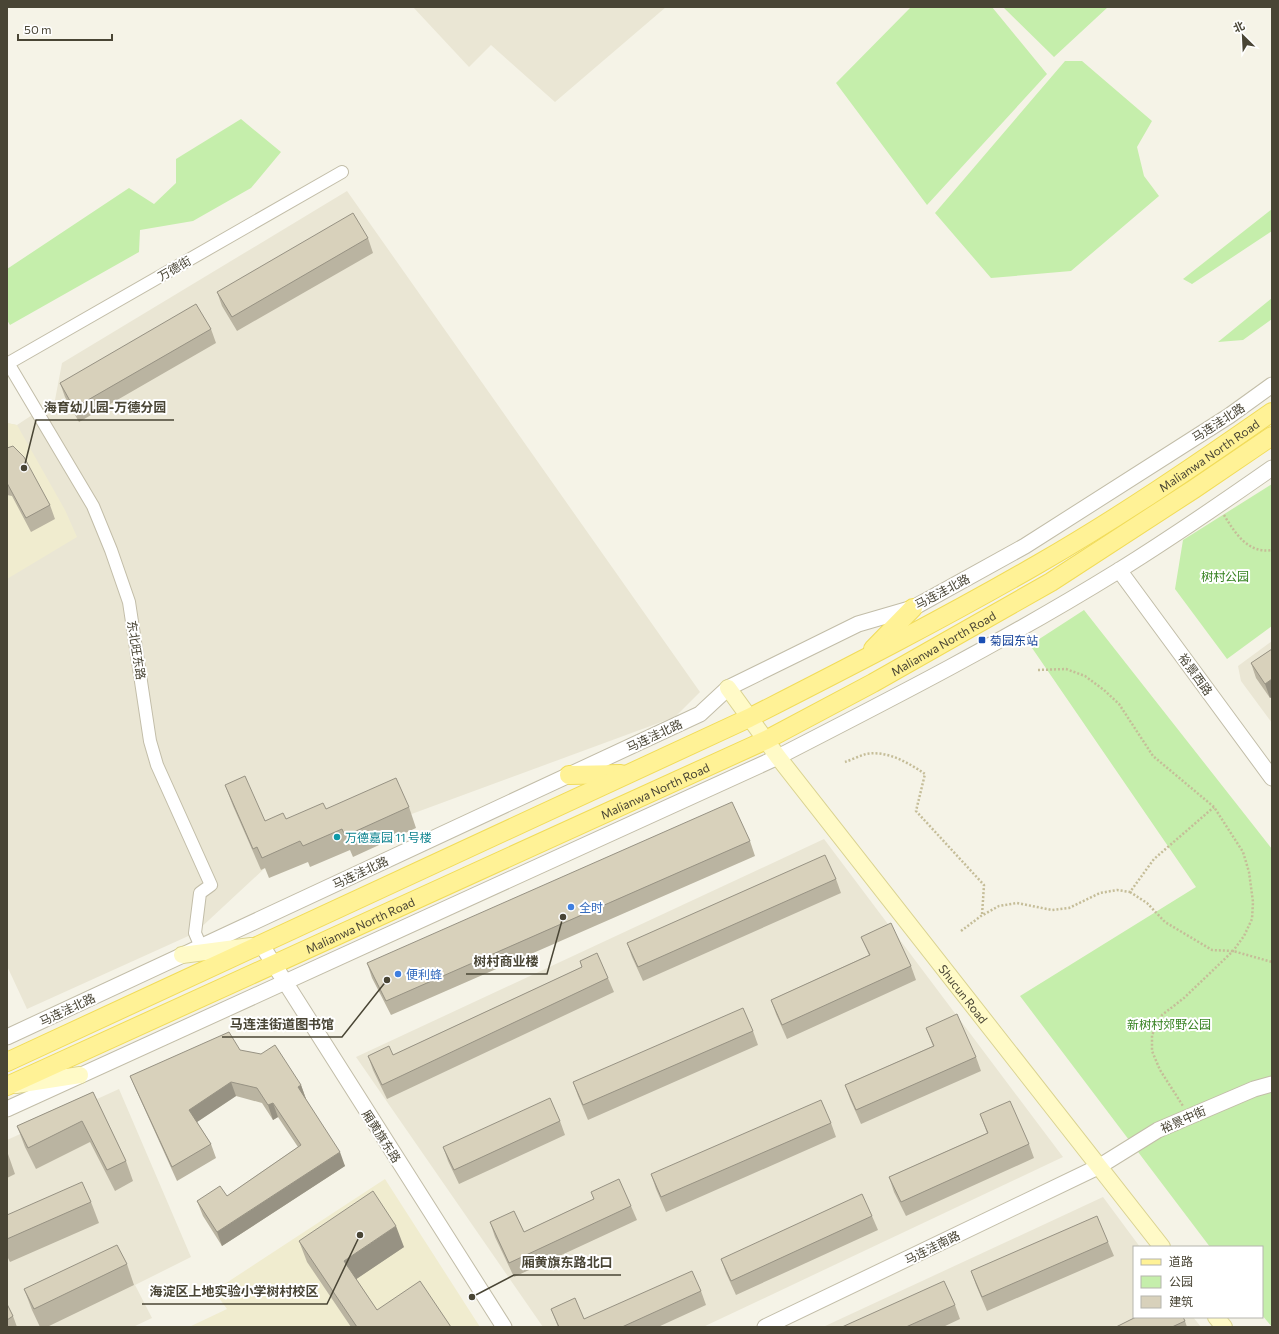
<svg xmlns="http://www.w3.org/2000/svg" width="1279" height="1334" font-family="Commissioner,'Noto Sans SC',sans-serif">
<style>
.residential{fill:#eae6d4}
.education{fill:#f0eccf}
.green{fill:#c5eeab}
.lines{fill:none;stroke-linecap:round;stroke-linejoin:round}
.minor-casing{stroke:#c2bda8;stroke-width:14}
.tertiary-casing{stroke:#c2bda8;stroke-width:17}
.secondary-casing{stroke:#dad391;stroke-width:18}
.primary-casing{stroke:#f1dc59;stroke-width:20}
.path{stroke:#c5bd98;stroke-width:2.5;stroke-dasharray:2 2;stroke-linecap:butt}
.minor{stroke:#fff;stroke-width:12}
.tertiary{stroke:#fff;stroke-width:15}
.secondary{stroke:#fffac7;stroke-width:16}
.primary{stroke:#fff296;stroke-width:18}
.wall{fill:#bab4a1}
.shaded-wall{fill:#979283}
.building{fill:#d8d1bb;stroke:#979283}
.transit-dot{fill:#1a4fb4;stroke:#fff;stroke-width:1.5}
.culture-dot{fill:#0f9aa8;stroke:#fff;stroke-width:1.5}
.shop-dot{fill:#3f7fe0;stroke:#fff;stroke-width:1.5}
.labels{text-anchor:middle;dominant-baseline:central;stroke-width:4;stroke-linejoin:round;paint-order:stroke}
.street-label{font-size:12px;fill:#494535;stroke:#fff}
.park-label{font-size:12px;fill:#368221;stroke:#fff}
.transit-label{font-size:12px;fill:#164399;stroke:#fff;text-anchor:start}
.culture-label{font-size:12px;fill:#0d838f;stroke:#fff;text-anchor:start}
.shop-label{font-size:12px;fill:#366cbe;stroke:#fff;text-anchor:start}
.leader{fill:none;stroke:#494535;stroke-width:1.5}
.callout-dot{fill:#494535;stroke:#fff;stroke-width:1.5}
.callout-label{font-size:13px;text-anchor:middle;font-weight:bold;fill:#494535;stroke:#fff;stroke-width:4;stroke-linejoin:round;paint-order:stroke}
</style>
<rect width="100%" height="100%" fill="#f5f3e7"/>
<path class="residential" d="M413,7H666L555,102L491,45L469,67Z
M347,191L700,692L675,717L265,868L195,933L27,1009L7,966V423L17,425L55,400L62,363Z
M1272,641V723L1241,681L1238,666Z
M824,839L1063,1157L703,1327H543L356,1057Z
M119,1089L191,1257L135,1285L152,1318L133,1327H7V1140Z
M1103,1197L1140,1247H1134V1317H1193L1201,1327H823Z"/>
<path class="education" d="M7,423L17,425L65,510L77,537L7,579Z
M385,1179L480,1327H189L227,1309L214,1291Z"/>
<path class="green" d="M911,7H992L1047,74L927,205L836,83Z
M1003,7H1108L1054,57Z
M1065,61H1082L1152,121L1137,147L1144,176L1159,196L1071,271L991,278L935,213Z
M241,119L281,152L251,188L193,221L140,230L139,252L10,325L7,320V269L129,188L154,204L176,183V159Z
M1272,209V231L1192,284L1183,279Z
M1272,298V319L1243,340L1218,342Z
M1272,484V626L1227,659L1175,589L1183,540Z
M1084,610L1272,849V1327L1262,1315V1247H1210L1020,996L1196,887L1030,645Z"/>
<g class="lines">
<g class="minor-casing">
<path id="minor" d="M8,363L93,506L111,550L129,602L150,741L157,765L211,885L200,893L195,933L201,947
M7,364L342,172"/>
</g>
<g class="tertiary-casing">
<path id="tertiary" d="M1119,570L1272,778
M261,944L504,1327
M7,1037L700,714L728,688L858,624L913,608L1025,546L1229,416L1272,385
M7,1109L778,757C893,698 1008,639 1118,571C1171,538 1222,503 1272,468
M765,1327L1100,1166L1158,1130L1254,1089L1272,1084"/>
</g>
<g class="secondary-casing">
<g id="secondary">
<path id="s1" d="M728,688L778,757L1162,1247"/>
<path d="M182,955L251,946"/>
<path d="M16,1085L80,1075"/>
<path d="M1216,1317L1224,1327"/>
</g>
</g>
<g class="primary-casing">
<g id="primary">
<path d="M873,649L913,608"/>
<path d="M569,775L621,774"/>
<path id="s2" d="M7,1062L749,718C847,668 945,618 1040,563C1120,517 1196,465 1272,412"/>
<path id="s3" d="M7,1086L766,740L873,683L1051,582L1194,489L1272,436"/>
</g>
</g>
<path class="path" d="M1224,515C1235,533 1248,554 1272,550
M1038,670L1066,669L1085,676L1104,690L1119,704L1153,756L1214,807L1243,852L1249,872L1253,902L1252,919L1244,936L1233,951L1184,998L1162,1015L1152,1035V1051L1160,1070L1183,1106
M845,762C851,760 859,756 866,754C887,750 909,763 925,774L916,811L984,885L982,915
M1130,892L1147,903L1165,922L1212,950L1233,951L1272,962
M961,931L981,916L999,906L1017,903L1052,910L1069,908L1100,893L1117,890L1130,892L1154,859L1214,807"/>
<use href="#minor" class="minor"/>
<use href="#tertiary" class="tertiary"/>
<use href="#secondary" class="secondary"/>
<use href="#primary" class="primary"/>
</g>
<path class="wall" d="M368,238L373,253L237,331L222,306L217,292Z
M211,329L216,343L79,422L65,397L60,383Z
M7,448L50,505L55,519L31,532L12,496L7,495Z
M1272,649L1270,698L1256,678L1251,663Z
M225,785L265,821L286,819L326,809L409,807L416,828L353,857L350,850L310,867L308,862L269,878L265,868L261,870L233,806Z
M750,841L755,856L391,1015L372,978L367,963Z
M836,879L841,893L643,981L632,957L627,943Z
M861,937L911,966L916,980L787,1039L776,1014L771,1000L869,955Z
M580,961L608,978L614,992L387,1099L373,1070L368,1056L393,1055L582,967Z
M926,1028L976,1057L981,1071L861,1124L850,1099L845,1085L933,1046Z
M753,1031L758,1045L588,1120L578,1096L573,1082Z
M240,1050L301,1085L306,1099L345,1166L222,1246L203,1216L197,1201L227,1196L298,1147L278,1117L273,1120L262,1103L236,1096L197,1122L211,1144L216,1158L177,1181L136,1090L130,1076Z
M93,1092L126,1161L133,1181L115,1191L90,1142L36,1169L25,1147L17,1126Z
M980,1114L1029,1144L1034,1158L906,1216L894,1192L889,1177L987,1133Z
M560,1121L565,1135L459,1184L448,1161L443,1147Z
M831,1123L836,1137L666,1212L656,1189L651,1174Z
M7,1151L15,1174L7,1178Z
M591,1192L631,1206L637,1220L514,1277L495,1237L490,1222L524,1232L594,1199Z
M91,1202L99,1223L10,1262L7,1256V1215Z
M872,1216L878,1230L736,1295L726,1273L721,1259Z
M299,1241L404,1247L356,1279L377,1310L451,1327H351L307,1262Z
M1108,1242L1114,1256L987,1311L976,1285L971,1271Z
M127,1264L134,1285L47,1327H40L32,1310L24,1289Z
M701,1291L706,1305L658,1327H558L551,1309L584,1319Z
M7,1304L13,1316L17,1327H7Z
M955,1305L960,1319L943,1327H842Z
M1185,1321L1187,1327H1116Z"/>
<path class="shaded-wall" d="M1272,679V697L1270,698L1265,684Z
M231,1082L236,1096L194,1124L189,1110Z
M301,1085L306,1099L303,1101L298,1087Z
M273,1103L278,1117L273,1120L268,1105Z
M340,1152L345,1166L222,1246L217,1232Z
M396,1226L404,1247L352,1282L344,1261Z"/>
<path class="building" d="M353,213L368,238L232,317L217,292Z
M196,304L211,329L74,408L60,383Z
M13,446L24,457L50,505L26,518L7,483V448Z
M1272,649V679L1265,684L1251,663Z
M245,776L265,821L283,813L286,819L323,803L326,809L396,778L409,807L345,836L342,829L303,846L300,841L262,858L257,847L253,849L225,785Z
M732,802L750,841L386,1001L367,963Z
M825,855L836,879L638,967L627,943Z
M891,923L911,966L782,1025L771,1000L870,955L861,937Z
M597,953L608,978L382,1085L368,1056L389,1046L393,1055L582,967L580,961Z
M743,1008L753,1031L583,1105L573,1082Z
M957,1014L976,1057L856,1110L845,1085L934,1046L926,1028Z
M229,1032L240,1050L261,1054L275,1045L301,1085L298,1087L340,1152L217,1232L197,1201L220,1186L227,1196L301,1145L273,1103L268,1105L257,1088L231,1082L189,1110L211,1144L172,1167L130,1076Z
M93,1092L126,1161L107,1170L82,1121L28,1148L17,1126Z
M550,1098L560,1121L454,1170L443,1147Z
M821,1100L831,1123L661,1197L651,1174Z
M1010,1101L1029,1144L901,1202L889,1177L988,1133L980,1114Z
M619,1179L631,1206L509,1263L490,1222L514,1211L524,1232L594,1199L591,1192Z
M82,1182L91,1202L7,1239V1215Z
M373,1191L396,1226L344,1261L377,1310L420,1281L451,1327H357L299,1241Z
M862,1194L872,1216L731,1281L721,1259Z
M1097,1216L1108,1242L982,1297L971,1271Z
M117,1245L127,1264L34,1309L24,1289Z
M692,1271L701,1291L622,1327H559L551,1309L575,1298L584,1319Z
M944,1281L955,1305L906,1327H842Z
M7,1304L13,1316L7,1320Z
M1136,1317H1183L1185,1321L1172,1327H1116Z"/>
<rect class="transit-dot" x="978" y="636" width="8" height="8" rx="2"/>
<circle class="culture-dot" cx="337" cy="837" r="4"/>
<g class="shop-dot">
<circle cx="571" cy="907" r="4"/>
<circle cx="398" cy="974" r="4"/>
</g>
<g class="labels">
<g class="street-label">
<text transform="translate(174 268) rotate(-30)">万德街</text>
<text transform="translate(1218 422) rotate(-33)">马连洼北路</text>
<text stroke="none"><textPath href="#s2" startOffset="1348">Malianwa North Road</textPath></text>
<text transform="translate(942 591) rotate(-28)">马连洼北路</text>
<text stroke="none"><textPath href="#s3" startOffset="1036">Malianwa North Road</textPath></text>
<text transform="translate(137 650) rotate(81)">东北旺东路</text>
<text transform="translate(1196 674) rotate(54)">裕景西路</text>
<text transform="translate(654 735) rotate(-25)">马连洼北路</text>
<text stroke="none"><textPath href="#s3" startOffset="712">Malianwa North Road</textPath></text>
<text transform="translate(360 872) rotate(-25)">马连洼北路</text>
<text stroke="none"><textPath href="#s3" startOffset="388">Malianwa North Road</textPath></text>
<text stroke="none"><textPath href="#s1" startOffset="386">Shucun Road</textPath></text>
<text transform="translate(67 1009) rotate(-25)">马连洼北路</text>
<text transform="translate(1183 1119) rotate(-24)">裕景中街</text>
<text transform="translate(382 1136) rotate(57)">厢黄旗东路</text>
<text transform="translate(932 1247) rotate(-26)">马连洼南路</text>
</g>
<g class="park-label">
<text x="1225" y="576">树村公园</text>
<text x="1169" y="1024">新树村郊野公园</text>
</g>
<g class="transit-label">
<text x="990" y="640">菊园东站</text>
</g>
<g class="culture-label">
<text x="345" y="837">万德嘉园 11 号楼</text>
</g>
<g class="shop-label">
<text x="579" y="907">全时</text>
<text x="406" y="974">便利蜂</text>
</g>
</g>
<path class="leader" d="M24 468L36 420H174M563 917L547 974H466M387 980L342 1037H222M472 1297L514 1275H621M360 1235L327 1304H142"/>
<g class="callout-dot">
<circle cx="24" cy="468" r="4"/>
<circle cx="563" cy="917" r="4"/>
<circle cx="387" cy="980" r="4"/>
<circle cx="472" cy="1297" r="4"/>
<circle cx="360" cy="1235" r="4"/>
</g>
<g class="callout-label">
<text x="105" y="412">海育幼儿园-万德分园</text>
<text x="506" y="966">树村商业楼</text>
<text x="282" y="1029">马连洼街道图书馆</text>
<text x="567" y="1267">厢黄旗东路北口</text>
<text x="234" y="1296">海淀区上地实验小学树村校区</text>
</g>
<rect width="1279" height="1334" fill="none" stroke="#494535" stroke-width="16"/>
<rect x="1133" y="1246" width="130" height="72" fill="#ffffff" stroke="#b6b5ae"/>
<rect x="1141" y="1259" width="20" height="6" fill="#fff296" stroke="#b6b5ae"/>
<text x="1169" y="1266" font-size="12" fill="#494535">道路</text>
<rect x="1141" y="1276" width="20" height="12" fill="#c5eeab" stroke="#b6b5ae"/>
<text x="1169" y="1286" font-size="12" fill="#494535">公园</text>
<rect x="1141" y="1296" width="20" height="12" fill="#d8d1bb" stroke="#b6b5ae"/>
<text x="1169" y="1306" font-size="12" fill="#494535">建筑</text>
<g transform="translate(1243 36) rotate(336)" stroke="#ffffff" stroke-width="3" paint-order="stroke">
<path d="M0-3L7 15L0 10L-7 15Z" fill="#494535"/>
<text y="-6" font-size="11" font-weight="bold" text-anchor="middle" fill="#494535">北</text>
</g>
<path d="M18 34v6h94v-6" fill="none" stroke="#494535" stroke-width="2"/>
<text x="24" y="34" font-size="12" fill="#494535" stroke="#ffffff" stroke-width="3" paint-order="stroke">50 m</text>
</svg>
